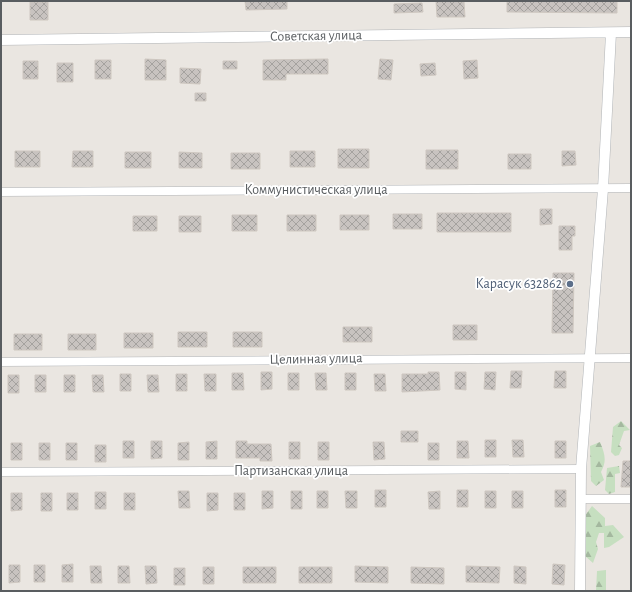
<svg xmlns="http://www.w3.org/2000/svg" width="632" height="592" font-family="'Alegreya Sans',sans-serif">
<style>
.forest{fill:url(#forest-firs)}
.building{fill:url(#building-cross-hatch);stroke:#cec7c0}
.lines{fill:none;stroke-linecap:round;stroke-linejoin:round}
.minor-casing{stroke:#b1b4b7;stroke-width:9}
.tertiary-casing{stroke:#b1b4b7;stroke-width:11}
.minor{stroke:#fff;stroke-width:8}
.tertiary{stroke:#fff;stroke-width:10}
.service-dot{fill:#5c6f8a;stroke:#fff;stroke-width:1.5}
.labels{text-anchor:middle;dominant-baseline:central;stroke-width:3.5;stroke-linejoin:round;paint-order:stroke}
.street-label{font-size:14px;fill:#595d60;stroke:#fff}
.service-label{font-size:14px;fill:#4e5e75;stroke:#fff;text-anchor:end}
</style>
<defs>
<pattern id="forest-firs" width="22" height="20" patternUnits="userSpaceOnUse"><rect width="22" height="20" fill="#c6dfc0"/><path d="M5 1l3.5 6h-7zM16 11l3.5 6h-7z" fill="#a4b89f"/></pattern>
<pattern id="building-cross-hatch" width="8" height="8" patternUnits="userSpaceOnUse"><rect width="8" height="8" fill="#c8c3c0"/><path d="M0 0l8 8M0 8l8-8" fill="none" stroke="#a5a29f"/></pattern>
</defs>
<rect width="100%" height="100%" fill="#eae6e1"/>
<path class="forest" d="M621,421L630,430L624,431L619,445L622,448L619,455L615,456L611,452L613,427Z
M600,442C605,454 607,461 601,472L604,480L596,486L591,481L590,446Z
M619,466L620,473L615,474V492L609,494L605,490L607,468Z
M592,506L605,518V526L613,525L624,537L609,547L604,548V533H599L596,542L598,549L593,563L585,556L584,517Z
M606,570V591H596L597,571Z"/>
<path class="building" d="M245,1H287V9L246,10Z
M436,1L464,2L465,17H437Z
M507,1H617V13L507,12Z
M30,2H48V20H30Z
M422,3L423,12L394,13V4Z
M145,59L166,60V80H145Z
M328,59V74H286V80H263V60Z
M380,59L393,60L391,80L378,79Z
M95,60H111V79H95Z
M477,60L478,78L464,79L463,61Z
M23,61H38V79H23Z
M223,61H237V69H223Z
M57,63H73V82H57Z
M435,63L436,75L421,76L420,64Z
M180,68L201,69L200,84L180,83Z
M195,93H206V101H195Z
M338,149H369V168H338Z
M426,150H458V169H426Z
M15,151H40V167H15Z
M73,151H93V167H72Z
M290,151H315V167H290Z
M562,151H575L576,165L562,166Z
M125,152H151V168H125Z
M179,152L202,153V168H179Z
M231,153H260V169H231Z
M508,154H531V169H508Z
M540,209H552V224L540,225Z
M437,213H511V232H437Z
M393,214H422V229H393Z
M232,215H257V231H232Z
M287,215H316V231H287Z
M340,215H369V230H340Z
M133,216H157V231H133Z
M179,216H201V232H179Z
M559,226H575V236H572V250H559Z
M553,273H574L573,333H552Z
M453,325H477V340H453Z
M343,327H372V342H343Z
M178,332H207V347H178Z
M233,332H262V347H233Z
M124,333H153V348H124Z
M14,334H42V350H14Z
M68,334H96V350H68Z
M511,371H522L521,388H510Z
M555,371H566V388H554Z
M261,372H272V389L261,390Z
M428,372H439L440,390L402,392V374H428Z
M455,372H466V390L455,389Z
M485,372H496L495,390L484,389Z
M232,373H243L244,390H232Z
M288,373H299V390H288Z
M315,373H326L327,390H316Z
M345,373H356V390H345Z
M120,374H131V391H120Z
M176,374H187V391H176Z
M204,374H216V391H205Z
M374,374H385L386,391H375Z
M8,375H19V393H8Z
M35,375H46V392H35Z
M64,375H75V392H64Z
M92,375H103L104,392H93Z
M147,375H158L159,392H148Z
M401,431H418V442H401Z
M485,440H496V457H485Z
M512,440H523L524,457H513Z
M123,441H134V458H123Z
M151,441H162V458L151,459Z
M217,441V459H206V442Z
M236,441H247V444H271L272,461H260V458H236Z
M457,441H468L469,458H457Z
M555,441H566V458H555Z
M189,442V460H178V443Z
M289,442H300V459H289Z
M318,442H329V460H318Z
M373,442H384L385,459L374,460Z
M11,443H22V460H11Z
M39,443H50V460H39Z
M66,443H77V460H66Z
M428,443H439V460H428Z
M95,445H106V462H95Z
M623,461H631V487H621Z
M375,490H386V507H375Z
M457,490H468V507H457Z
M555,490H566V507H555Z
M178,491H189L190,508H179Z
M262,491H273V508L262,509Z
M291,491H302V509H291Z
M317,491H328V508H317Z
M345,491H357V508H346Z
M440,491V509H429L428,492Z
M485,491H496V508H485Z
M512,491H523V508H512Z
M95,492H106V509H95Z
M11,493H22V510L11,511Z
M41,493H52V511H41Z
M67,493H78V510H67Z
M124,493H135V510H124Z
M207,493H218V510L207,511Z
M234,493H245V510H234Z
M73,564V582H62V565Z
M553,564L565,565L564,585L552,584Z
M9,565H20V582L9,583Z
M34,565H45V582H34Z
M90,566H101L102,583H91Z
M118,566H129L130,583H118Z
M145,566H156L157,583L146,584Z
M355,566L388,567V583L355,582Z
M466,566L500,567L499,583L466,582Z
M514,566L526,567V584L514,583Z
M203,567H214V584H203Z
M243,567H276V583H243Z
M299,567H332V583H299Z
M411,567L444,568V584L411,583Z
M174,568H185V585H174Z"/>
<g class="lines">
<g class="minor-casing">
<path id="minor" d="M1,192L631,188
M1,362L631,358
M1,472L581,469
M581,499H631"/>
</g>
<g class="tertiary-casing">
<path id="tertiary" d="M1,40L631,32
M580,591L581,469L603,189L611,33"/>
</g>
<use href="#minor" class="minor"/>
<use href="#tertiary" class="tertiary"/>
</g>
<circle class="service-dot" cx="570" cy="284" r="4"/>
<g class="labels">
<g class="street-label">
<text transform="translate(316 36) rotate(-1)">Советская улица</text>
<text x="316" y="190">Коммунистическая улица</text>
<text transform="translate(316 359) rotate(-1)">Целинная улица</text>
<text x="291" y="471">Партизанская улица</text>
</g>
<g class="service-label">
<text x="562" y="284">Карасук 632862</text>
</g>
</g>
<rect width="632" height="592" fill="none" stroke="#595d60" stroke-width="4"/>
</svg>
